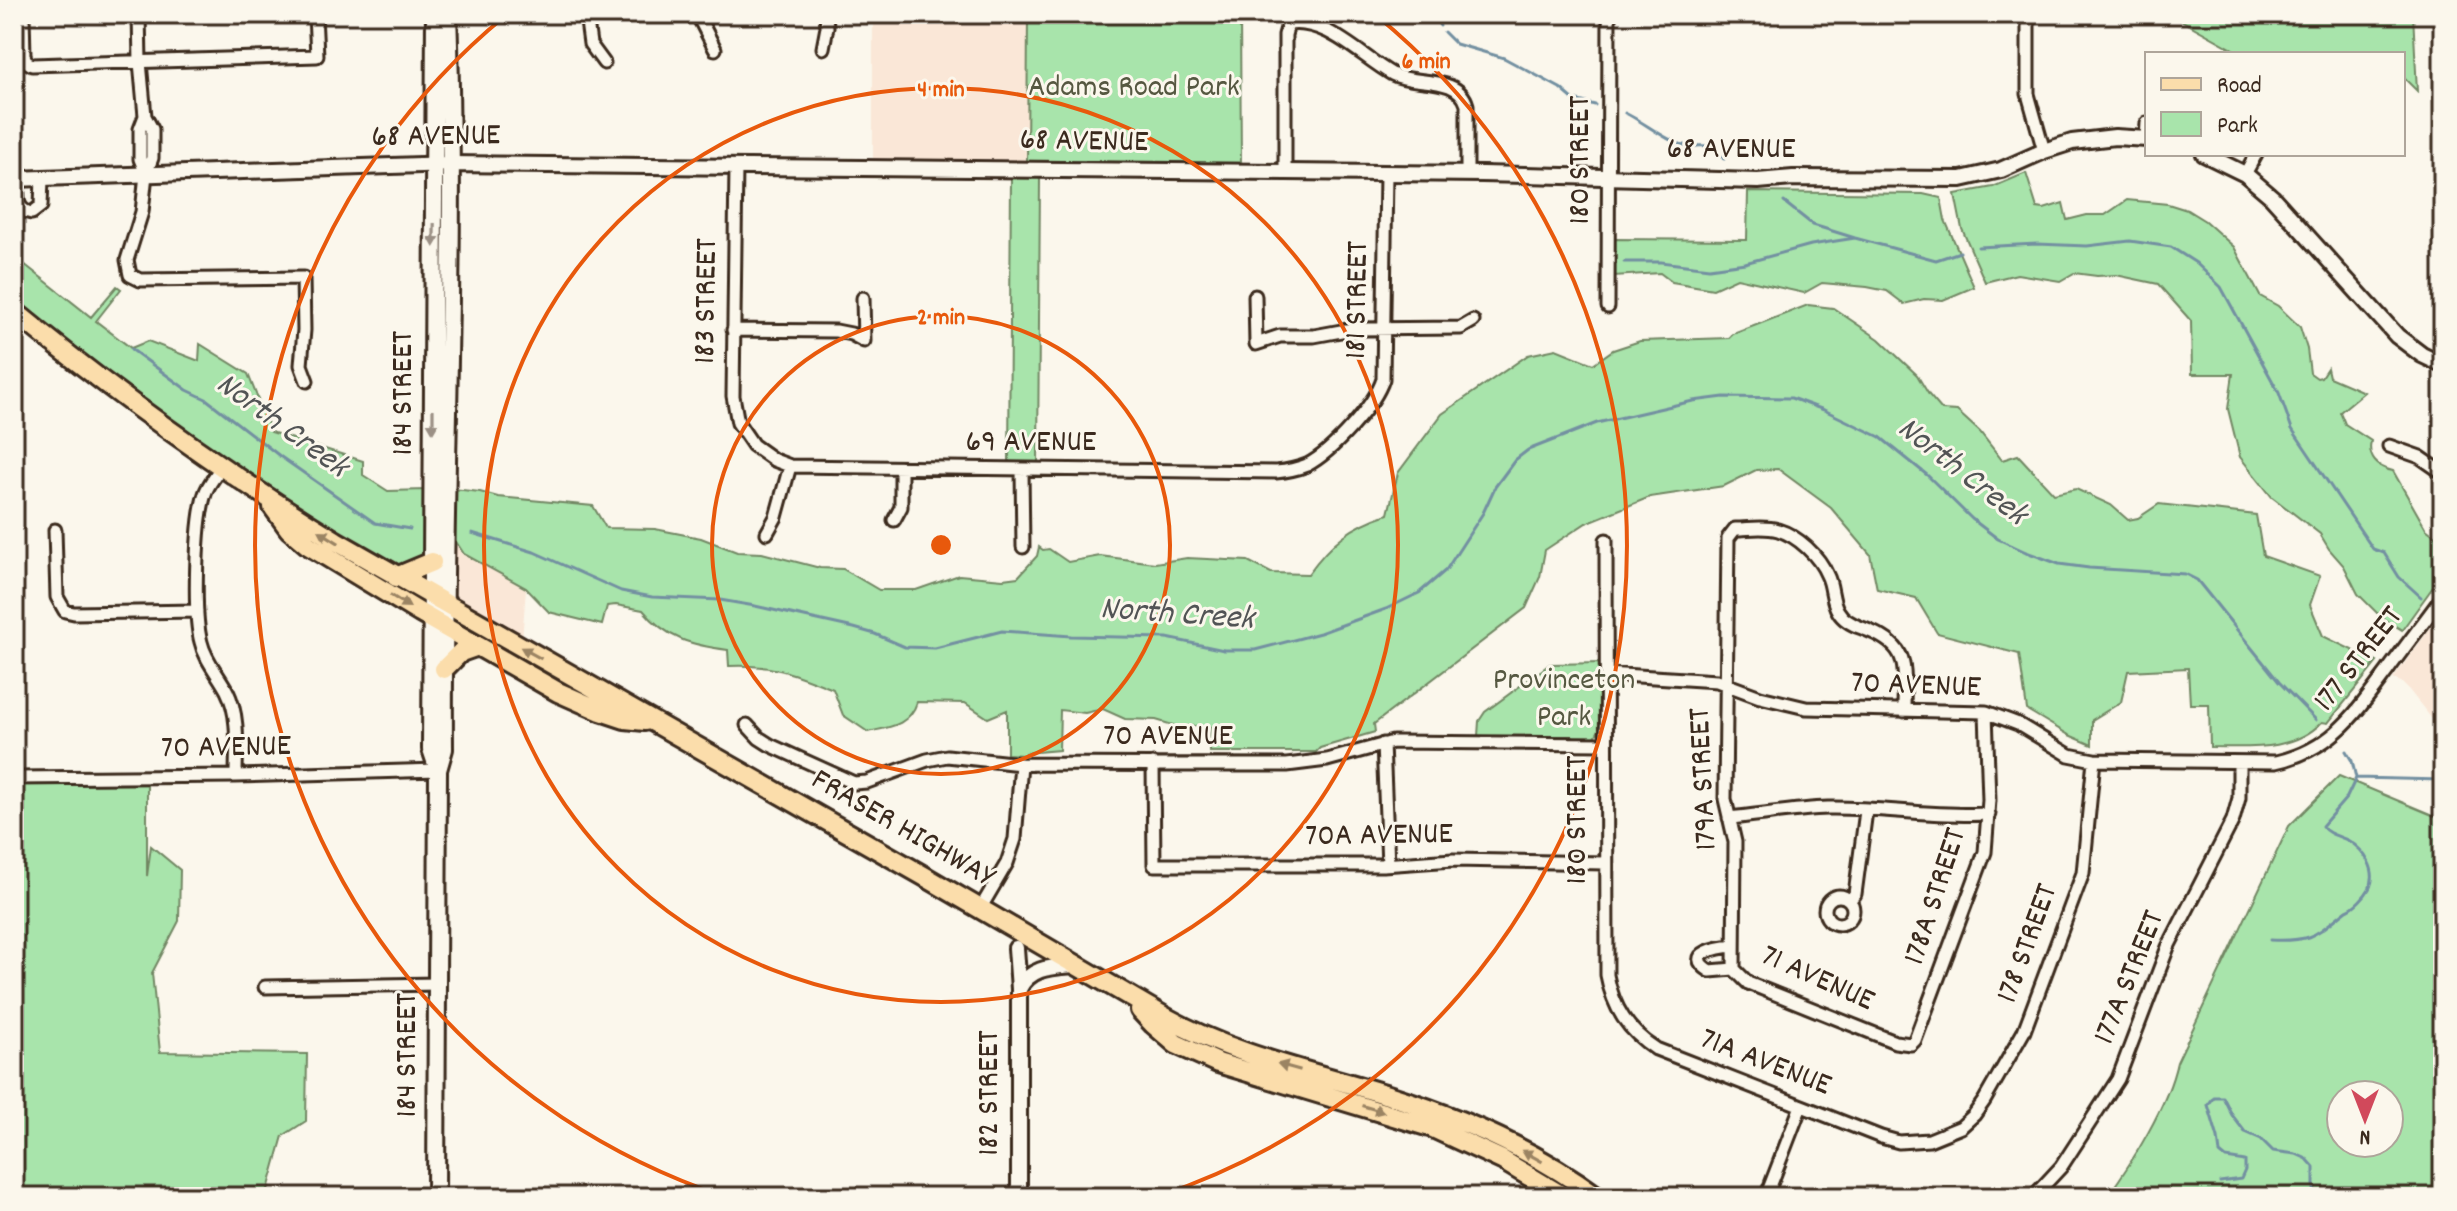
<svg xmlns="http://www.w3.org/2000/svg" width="2457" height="1211" font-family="Dekko,sans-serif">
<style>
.built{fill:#fae7d7}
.green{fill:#a8e4ab;stroke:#728764;stroke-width:2;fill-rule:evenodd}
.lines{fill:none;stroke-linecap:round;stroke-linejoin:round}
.stream{stroke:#7390a1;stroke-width:3}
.minor-casing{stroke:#3b2a1e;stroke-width:17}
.tertiary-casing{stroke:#3b2a1e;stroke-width:20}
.secondary-casing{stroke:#3b2a1e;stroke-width:22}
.primary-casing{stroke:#3b2a1e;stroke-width:24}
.minor{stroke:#fbf7ec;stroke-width:11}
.tertiary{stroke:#fbf7ec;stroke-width:14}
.secondary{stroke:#fbf7ec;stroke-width:16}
.primary{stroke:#fbddab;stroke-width:18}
.oneway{fill:#9b9085}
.oneway2{fill:#9b8464}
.ring{fill:none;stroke:#e8590c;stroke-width:4}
.labels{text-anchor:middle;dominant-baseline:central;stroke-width:6;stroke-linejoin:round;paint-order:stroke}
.park-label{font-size:32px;fill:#565841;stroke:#fbf7ec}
.street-label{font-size:32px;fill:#3b2a1e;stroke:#fbf7ec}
.water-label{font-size:34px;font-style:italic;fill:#525455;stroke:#fbf7ec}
.centre{fill:#e8590c;stroke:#fbf7ec;stroke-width:4}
.ring-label{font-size:24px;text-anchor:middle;font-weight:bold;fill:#e8590c;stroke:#fbf7ec;stroke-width:6;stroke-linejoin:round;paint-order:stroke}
</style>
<rect width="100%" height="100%" fill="#fbf7ec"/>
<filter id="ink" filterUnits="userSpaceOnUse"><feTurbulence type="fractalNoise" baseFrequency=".0125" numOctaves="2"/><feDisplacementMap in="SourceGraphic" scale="16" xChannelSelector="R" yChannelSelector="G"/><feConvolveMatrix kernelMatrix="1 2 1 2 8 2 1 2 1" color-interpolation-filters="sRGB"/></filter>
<g filter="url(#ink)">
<path class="built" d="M873,14H1028L1027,165L873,163Z
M453,537L464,554L526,588L522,641L456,603L452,596Z
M2443,611V733L2409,690L2401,682L2393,679Z"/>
<path class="green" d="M1028,14H1240L1241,165H1027Z
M2170,14H2413L2417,91L2403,77V54H2242Z
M2026,173L2037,208L2044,209L2063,203L2067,220L2087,215H2105L2127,200L2168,204L2187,210L2205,221L2234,247L2260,296L2278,306L2300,327L2307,349L2310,373L2317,378L2321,377L2327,368L2329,377L2364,392L2340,412L2345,424L2371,441C2367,458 2378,468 2393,471L2426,529L2443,542V573L2402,630L2382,618L2358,594L2344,566L2329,549L2320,534L2272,497L2240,457L2228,409L2233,374H2192L2191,321L2158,284L2116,275L2097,276L2074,273L2060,281L2017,274L1985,282L1962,229L1955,194L1993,187Z
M1011,177L1040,178L1038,464L1009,463Z
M1748,192L1923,194L1941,198L1945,220L1974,287L1943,300L1924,299L1904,304L1887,291L1867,287L1822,283L1804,293L1737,278L1713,289L1672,282L1660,273L1614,276V239L1747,240Z
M14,256L91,317L117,286L121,289L96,321L131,348L148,341L199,361L200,344L248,374L271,432L363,461V475L388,491L426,490L425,552L423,558L398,568L302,513L166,421L14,303Z
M1808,305L1833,308L1879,339L1917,375L1929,395L1942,410L1957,411L1980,432L2002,460L2018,455L2054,494L2076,489L2111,505L2128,520L2138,518L2159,504L2256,515L2263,556L2320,576L2310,605L2323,636L2377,662L2328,723L2322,722C2294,752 2248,747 2210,747L2209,704H2190L2188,668L2128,671L2121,702L2092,720V745L2069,735L2027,710L2019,654L1937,633L1916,598L1877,589L1870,554L1831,508L1778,469L1756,470L1724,486L1650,497L1586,523L1545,550L1540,577L1526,608L1374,724L1375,732L1320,748L1316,752H1210V726H1176L1156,720L1125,719L1103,709L1085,713L1060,710L1059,750L1025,753L1024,755L1007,754V710L988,718L965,703L917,702C910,725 890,727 868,732L843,715L833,689C793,673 773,664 729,666L728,650C691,645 667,639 643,610L616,605L607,606L602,625L549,612L526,588L464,554L453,537L454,489L480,492L498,497L593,506L606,528L655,529L701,538L737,552L762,553L820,568L843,569L879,590H916L959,575L1003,579L1018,577L1037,556L1039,547L1043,550L1049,549L1068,562L1100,556L1155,563L1187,558L1248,561L1271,573L1308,574C1331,542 1351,526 1388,514L1398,473L1442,414L1528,355L1556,349L1593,364L1613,350L1640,341L1729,338L1733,334Z
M1601,663V726L1595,737L1578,740L1573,736H1478L1479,721L1485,712L1550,664Z
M2339,776L2442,819L2443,1197H2107C2133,1161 2168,1105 2177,1062L2289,826ZM2341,1095H2389V1143H2341Z
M14,777L147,780V876L151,846L180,870L179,921L152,973L160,1052L307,1054L306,1121L283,1136L266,1197H14Z"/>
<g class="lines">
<path class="stream" d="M1432,14L1440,26
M1444,32L1456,44L1504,58L1560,88L1574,100L1595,105
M1625,113C1641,120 1669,143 1684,145C1704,149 1709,138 1724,159
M1784,202L1813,225L1855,238L1936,260L1960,252
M1978,247L2037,244L2087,246L2130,241L2171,247L2196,263L2221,287L2279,393L2292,429L2373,549L2384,553L2399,577L2421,597
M1624,262H1661L1709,268L1745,263L1811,245L1855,238
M131,349L187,390L206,399L281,457L375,523L410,529
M472,533L534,552L621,591L652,597L720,600L755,606L854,628L875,634L905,647L935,648L1002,631L1071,636L1167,638L1224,650H1255L1320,633L1386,609L1419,593L1446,570L1483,513L1495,487L1515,460L1528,450L1597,423L1693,401L1724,397L1791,398L1824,410L1880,437L1927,475L1972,519L1998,539L2026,552L2059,564L2089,568L2185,574L2197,580L2279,682L2316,720
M2346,751L2352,761L2356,778L2443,780
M2270,940C2313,942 2315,935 2347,910C2355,907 2365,896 2369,889C2379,871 2364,850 2349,841C2340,836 2328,835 2322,826L2347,797L2356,778
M2220,1182L2241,1179L2245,1170V1161L2226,1158L2220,1153L2218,1138L2208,1105L2214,1097H2223L2232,1115L2245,1132L2261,1139L2273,1151L2296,1154L2307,1159L2314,1167V1189L2317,1197"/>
<g class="minor-casing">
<path id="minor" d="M23,14L24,56
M139,14L140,62L145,116L140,129V159L146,174
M586,14L590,44L604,63
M697,14L715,49
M2028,14V94L2044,151
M823,48L827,27L826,14
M24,56L27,62L32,65L317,56L315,14
M145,116L152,129V158L146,174L142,212L127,260L130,275L140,280L303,278L304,330L301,365L307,381
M2146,139L2147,123
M736,166L733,396L738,423L753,445L774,460L790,466L1276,472C1287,471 1297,469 1307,465C1332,452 1375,405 1383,379L1386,173
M1285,173V35L1288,24C1327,18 1360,56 1392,74C1415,86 1458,74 1467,105V174
M2245,174L2256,154
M18,179C18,193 14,211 32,213L41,206L42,178
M1255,296L1256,344L1280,336H1314L1352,329L1461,328L1473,321
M1608,307L1609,14
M733,330L836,331L851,334L864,341L863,298
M2389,446L2420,457L2443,473
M221,467C216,476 208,484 205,494C196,521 193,614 201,642C205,660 218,674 227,691C240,717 236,748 236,776
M1022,470L1023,547
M894,520L901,507V469
M55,530L57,597L65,611L74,613L197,611
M767,533L776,517L790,466
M1606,540L1607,975C1613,1008 1628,1031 1656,1049L1881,1137L1899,1142L1929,1140L1961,1127L1974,1115L1984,1101L2024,1031L2083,873L2094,760
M1606,674L1717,681L1760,697L1806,708L1986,712L2018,724L2069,755L2094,760L2276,762C2333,749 2355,714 2388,670C2406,645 2425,621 2443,596
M747,725L759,738L770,745L854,783L867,782L927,760L947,756L1021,764L1287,765L1327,760L1393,742L1605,744
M1383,744L1388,865
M1153,764L1154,865H1383L1453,860L1605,863
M14,778L236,776L438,770
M1729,818C1761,815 1795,809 1828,808C1881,807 1935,817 1989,814
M1825 910a14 14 0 1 1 28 0a14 14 0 1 1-28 0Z
M1850,900L1855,894L1866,811
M980,909L1007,863L1015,839L1021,764
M1734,969L1735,842L1725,799L1728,538L1735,529C1749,529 1765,526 1778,530C1798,536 1819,556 1827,575C1833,586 1831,600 1838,611C1843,620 1853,625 1862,628C1912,646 1904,665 1904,711
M1734,969L1748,983L1895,1042L1911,1044L1915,1040L1985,852L1989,800L1986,712
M1734,969L1710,971C1681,953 1721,947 1734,946
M265,987L438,984
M1766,1197L1801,1106
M2033,1197L2061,1167L2118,1079L2168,947L2233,820L2239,798V762"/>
</g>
<g class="tertiary-casing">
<path id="tertiary" d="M2204,154L2245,174L2272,197L2397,336L2422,355L2443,365
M14,179L450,164L1482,174L1758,181L1793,178L1961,179L2001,170L2044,151L2072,142L2115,137L2147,139
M1016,948L1019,989V1197
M1019,989C1030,967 1052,967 1074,965"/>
</g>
<g class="secondary-casing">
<path id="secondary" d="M435,14L431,749L438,770
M436,1197L438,770L444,749C442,504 457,259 448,14"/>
</g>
<g class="primary-casing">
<path id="primary" d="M14,311C116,395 223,471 336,541L924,876L1167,1018C1237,1057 1315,1072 1391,1096C1464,1119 1536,1151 1598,1197
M273,507L289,529L308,545L420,613L558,692L601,711L625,719L645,721
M396,577L432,562
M444,669L461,652L478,646
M1140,1010L1153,1024L1176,1044L1218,1063L1433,1128L1502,1160L1564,1197"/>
</g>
<use href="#minor" class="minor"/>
<use href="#tertiary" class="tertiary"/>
<use href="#secondary" class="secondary"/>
<use href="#primary" class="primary"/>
</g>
<defs><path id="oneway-solid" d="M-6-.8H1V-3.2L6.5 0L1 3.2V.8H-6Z" transform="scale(2)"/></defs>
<g class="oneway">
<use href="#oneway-solid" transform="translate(434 235) rotate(91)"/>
<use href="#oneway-solid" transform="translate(433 421) rotate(90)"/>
</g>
<g class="oneway2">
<use href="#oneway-solid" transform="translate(329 537) rotate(-148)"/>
<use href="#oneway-solid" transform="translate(400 601) rotate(32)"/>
<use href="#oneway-solid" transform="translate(531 653) rotate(-151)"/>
<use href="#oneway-solid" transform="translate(1289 1067) rotate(-164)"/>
<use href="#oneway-solid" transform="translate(1373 1109) rotate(17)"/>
<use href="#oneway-solid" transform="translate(1532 1156) rotate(-151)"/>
</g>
</g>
<g class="ring">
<circle cx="941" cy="545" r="229"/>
<circle cx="941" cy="545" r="457"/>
<path d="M723 1196A686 686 0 0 1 505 16M1377 16A686 686 0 0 1 1159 1196"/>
</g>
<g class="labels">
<g class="park-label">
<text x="1134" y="89">Adams Road Park</text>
<text x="1564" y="682">Provinceton<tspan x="1564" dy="37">Park</tspan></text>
</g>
<g class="street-label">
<text transform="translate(436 138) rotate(-1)">68 AVENUE</text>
<text transform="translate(1084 143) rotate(1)">68 AVENUE</text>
<text x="1731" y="151">68 AVENUE</text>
<text transform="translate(1582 160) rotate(-90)">180 STREET</text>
<text transform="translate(1359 300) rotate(-89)">181 STREET</text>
<text transform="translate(708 301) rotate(-89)">183 STREET</text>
<text transform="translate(405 393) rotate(-90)">184 STREET</text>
<text x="1031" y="444">69 AVENUE</text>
<text transform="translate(2360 660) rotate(-52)">177 STREET</text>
<text transform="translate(1916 687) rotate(2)">70 AVENUE</text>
<text x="1168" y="738">70 AVENUE</text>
<text transform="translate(226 749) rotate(-1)">70 AVENUE</text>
<text transform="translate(1705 779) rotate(-93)">179A STREET</text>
<text transform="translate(1579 820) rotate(-90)">180 STREET</text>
<text transform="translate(902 830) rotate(30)">FRASER HIGHWAY</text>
<text transform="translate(1379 837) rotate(-1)">70A AVENUE</text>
<text transform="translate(1937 897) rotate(-72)">178A STREET</text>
<text transform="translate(2029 944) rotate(-70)">178 STREET</text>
<text transform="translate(2131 978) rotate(-68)">177A STREET</text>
<text transform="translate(1817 980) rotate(24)">71 AVENUE</text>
<text transform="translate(409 1055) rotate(-90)">184 STREET</text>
<text transform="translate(1765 1064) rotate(21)">71A AVENUE</text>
<text transform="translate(991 1093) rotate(-90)">182 STREET</text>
</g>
<g class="water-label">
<text transform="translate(281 427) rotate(36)">North Creek</text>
<text transform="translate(1961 473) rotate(38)">North Creek</text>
<text transform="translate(1177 616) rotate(4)">North Creek</text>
</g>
</g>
<circle cx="941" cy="545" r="12" class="centre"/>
<g class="ring-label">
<text x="1426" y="68">6 min</text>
<text x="941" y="96">4 min</text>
<text x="941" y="324">2 min</text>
</g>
<rect width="2457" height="1211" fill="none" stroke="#fbf7ec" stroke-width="48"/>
<rect x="24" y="24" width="2409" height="1163" fill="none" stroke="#3b2a1e" stroke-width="3" filter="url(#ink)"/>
<rect x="2145" y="52" width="260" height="104" fill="#fbf7ec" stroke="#aea59a" stroke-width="2"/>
<rect x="2161" y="78" width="40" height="12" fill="#fbddab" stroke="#aea59a" stroke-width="2"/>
<text x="2217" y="92" font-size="24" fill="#3b2a1e">Road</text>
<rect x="2161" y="112" width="40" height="24" fill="#a8e4ab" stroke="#aea59a" stroke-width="2"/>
<text x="2217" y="132" font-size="24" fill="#3b2a1e">Park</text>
<g transform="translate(2365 1119) rotate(180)"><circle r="38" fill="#fbf7ec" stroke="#aea59a" stroke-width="2"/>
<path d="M0-6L14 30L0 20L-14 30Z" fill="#d1495b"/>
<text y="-12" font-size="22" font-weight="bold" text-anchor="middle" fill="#3b2a1e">N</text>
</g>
</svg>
